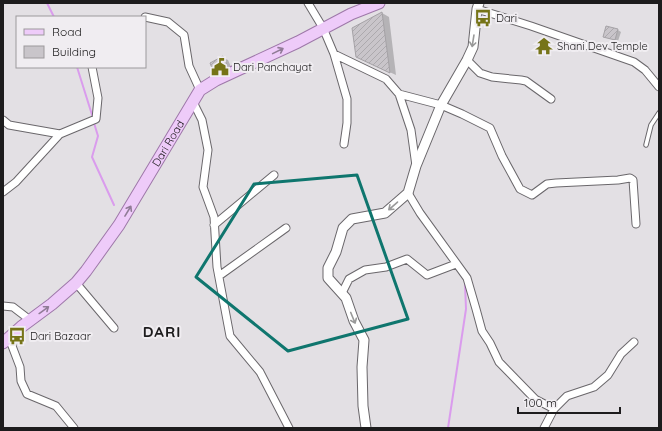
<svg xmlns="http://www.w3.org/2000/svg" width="662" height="431" font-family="Quicksand,sans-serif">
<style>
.shadow{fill:#0003}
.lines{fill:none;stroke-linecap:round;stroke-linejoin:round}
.stream{stroke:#da9ced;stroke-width:2}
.building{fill:url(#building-hatch);stroke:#a5a2a6}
.service-casing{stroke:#6a676b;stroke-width:5.5}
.minor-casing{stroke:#6a676b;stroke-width:9}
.tertiary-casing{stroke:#6a676b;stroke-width:11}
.primary-casing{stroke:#9e78a9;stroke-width:13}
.service{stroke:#fff;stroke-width:3.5}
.minor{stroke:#fff;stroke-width:7}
.tertiary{stroke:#fff;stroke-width:9}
.primary{stroke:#eecbf9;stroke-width:11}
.oneway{stroke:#999}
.oneway2{stroke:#907c96}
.marked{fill:none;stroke:#0f766e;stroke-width:3;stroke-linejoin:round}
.labels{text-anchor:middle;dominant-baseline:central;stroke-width:4;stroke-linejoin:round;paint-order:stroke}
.poi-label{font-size:11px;fill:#1d1c1d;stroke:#f0edf1;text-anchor:start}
.street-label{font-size:11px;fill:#1d1c1d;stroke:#f0edf1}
.district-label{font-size:15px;font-weight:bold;letter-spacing:1px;fill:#1d1c1d;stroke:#f0edf1}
</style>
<defs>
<pattern id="building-hatch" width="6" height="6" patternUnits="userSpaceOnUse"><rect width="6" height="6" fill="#c9c5ca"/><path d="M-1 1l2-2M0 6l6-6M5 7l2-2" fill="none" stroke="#aca9ad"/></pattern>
</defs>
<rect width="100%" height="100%" fill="#e3e0e4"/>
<path class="shadow" d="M382,13L389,17L396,75L363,60L353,28Z
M618,30L621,32L618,41L604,36Z
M223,58L228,60L232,69L220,75L215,73Z"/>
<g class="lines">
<path class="stream" d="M47,3L54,17
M77,67L93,118
M94,123L98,136L92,157L114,205
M448,428L466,309L465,284"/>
</g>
<path class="building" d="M382,12L390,73L356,57L352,28Z
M606,26L618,29L615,40L603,37Z
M223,56L228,67L214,73L210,63Z"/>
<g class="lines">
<g class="service-casing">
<path id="service" d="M646,145L651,125L659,113"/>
</g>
<g class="minor-casing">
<path id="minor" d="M308,3L323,28L334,54L347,99V123L344,144
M477,9L531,26L634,62L645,70L659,87
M145,17L168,22L184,35L189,66L200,90
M334,54L386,79L399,94L441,105L462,114L490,128L502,156L520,189L532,195L547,184L556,183L618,180L630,178L633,180L636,224
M467,60L480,73L492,77L521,80L526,81L551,99
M399,94L411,130L416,166
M193,102L202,120L208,150L203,187L214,217L217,267L230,336L260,372L289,428
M3,120L9,125L60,134L96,119L98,98L92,67
M3,192L16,182L60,134
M408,193L420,213L467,278L476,309L482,331L490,343L499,362L535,399L554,409
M214,225L274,175
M219,276L286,228
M76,283L114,328
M342,293L349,279L365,270L386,267L407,259L427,275L456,264
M3,306L13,307L30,320
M9,338L20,367L21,381L27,394L56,406L74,428
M544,428L554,409L567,396L594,387L608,375L621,354L634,342"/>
</g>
<g class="tertiary-casing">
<path id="tertiary" d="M366,428L363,406L362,367L364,340L354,321L346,298L328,278V268L336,252L343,228L352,219L385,213L408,193L416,166L441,105L467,60L473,47L477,9L479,3"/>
</g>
<g class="primary-casing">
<g id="primary">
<path id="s1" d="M3,343L21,327L52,304L76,283L86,271L119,225L200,90L216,80L298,42L351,14L379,3"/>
</g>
</g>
<use href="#service" class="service"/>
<use href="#minor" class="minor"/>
<use href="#tertiary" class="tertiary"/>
<use href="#primary" class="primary"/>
</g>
<defs><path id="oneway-shaft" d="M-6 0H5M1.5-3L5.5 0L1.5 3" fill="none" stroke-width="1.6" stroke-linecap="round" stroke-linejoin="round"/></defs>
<g class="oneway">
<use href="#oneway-shaft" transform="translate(473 41) rotate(99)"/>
<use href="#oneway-shaft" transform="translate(393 206) rotate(139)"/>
<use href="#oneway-shaft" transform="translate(353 318) rotate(68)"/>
</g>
<g class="oneway2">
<use href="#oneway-shaft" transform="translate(278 51) rotate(-26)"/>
<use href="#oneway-shaft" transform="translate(128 211) rotate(-59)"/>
<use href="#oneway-shaft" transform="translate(44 310) rotate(-36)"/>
</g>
<path class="marked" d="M357,175L408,319L288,351L196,277L254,184Z"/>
<defs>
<g id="bus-bare" transform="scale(1.38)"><path d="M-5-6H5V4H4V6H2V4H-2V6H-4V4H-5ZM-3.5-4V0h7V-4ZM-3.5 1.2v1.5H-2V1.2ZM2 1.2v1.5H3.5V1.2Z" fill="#767418" stroke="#f0edf1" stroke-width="2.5" paint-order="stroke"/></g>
<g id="temple-bare" transform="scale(1.38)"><path d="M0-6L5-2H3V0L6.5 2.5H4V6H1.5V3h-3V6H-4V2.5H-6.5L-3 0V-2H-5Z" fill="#767418" stroke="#f0edf1" stroke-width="2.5" paint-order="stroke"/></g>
<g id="civic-bare" transform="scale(1.38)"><path d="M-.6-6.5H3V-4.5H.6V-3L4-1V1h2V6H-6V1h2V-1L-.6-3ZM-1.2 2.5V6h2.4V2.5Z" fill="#767418" stroke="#f0edf1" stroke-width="2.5" paint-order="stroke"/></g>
</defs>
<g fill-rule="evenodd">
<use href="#bus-bare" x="483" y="18"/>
<use href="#temple-bare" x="544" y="46"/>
<use href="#civic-bare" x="220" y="67"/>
<use href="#bus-bare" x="17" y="336"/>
</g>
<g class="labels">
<g class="poi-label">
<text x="496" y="18">Dari</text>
<text x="557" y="46">Shani Dev Temple</text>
<text x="233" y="67">Dari Panchayat</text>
<text x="30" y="336">Dari Bazaar</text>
</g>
<g class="street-label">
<text stroke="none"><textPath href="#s1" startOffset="262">Dari Road</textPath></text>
</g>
<g class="district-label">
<text x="162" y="331">DARI</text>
</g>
</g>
<rect width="662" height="431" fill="none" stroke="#1d1c1d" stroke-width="8"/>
<rect x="16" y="16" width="130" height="52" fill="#f0edf1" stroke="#9c999c"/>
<rect x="24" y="29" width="20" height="6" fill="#eecbf9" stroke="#9c999c"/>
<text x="52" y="36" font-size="12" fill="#1d1c1d">Road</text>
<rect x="24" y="46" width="20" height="12" fill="#c9c5ca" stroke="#9c999c"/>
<text x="52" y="56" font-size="12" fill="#1d1c1d">Building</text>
<path d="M518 407v6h102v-6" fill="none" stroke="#1d1c1d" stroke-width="2"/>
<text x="524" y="407" font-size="12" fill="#1d1c1d" stroke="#f0edf1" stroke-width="3" paint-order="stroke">100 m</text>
</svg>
